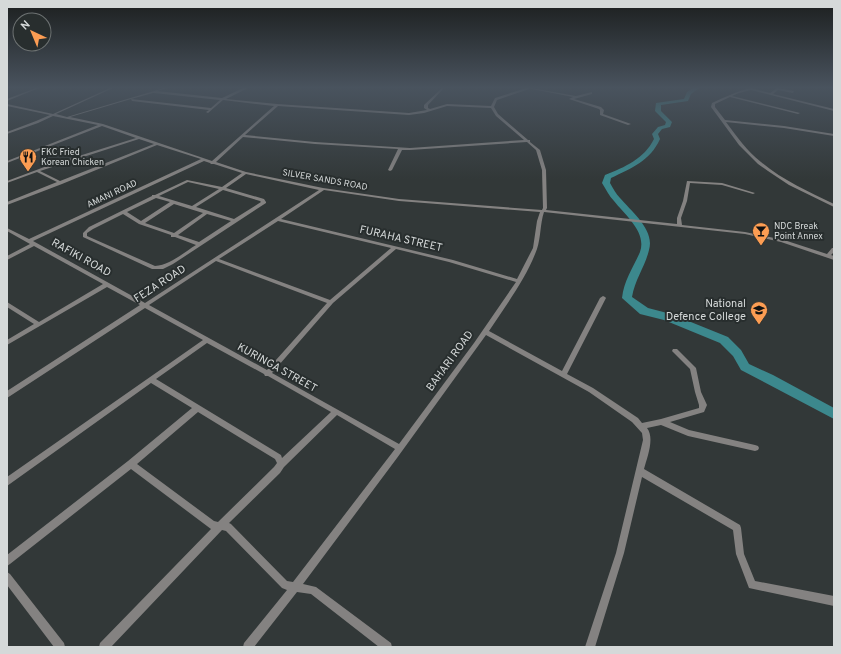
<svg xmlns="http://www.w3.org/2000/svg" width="841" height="654" font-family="Overpass,sans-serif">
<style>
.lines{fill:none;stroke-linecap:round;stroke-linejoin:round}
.river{fill:#3c888d;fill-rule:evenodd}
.minor{fill:#848281;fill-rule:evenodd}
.labels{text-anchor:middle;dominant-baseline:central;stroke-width:4;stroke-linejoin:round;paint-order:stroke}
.far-poi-label{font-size:9px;fill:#d5d9d9;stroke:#282e2e;text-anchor:start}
.far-street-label{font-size:9px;fill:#d5d9d9;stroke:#282e2e}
.street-label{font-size:11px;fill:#d5d9d9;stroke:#282e2e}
.poi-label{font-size:11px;fill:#d5d9d9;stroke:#282e2e;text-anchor:end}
</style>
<rect width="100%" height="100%" fill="#323838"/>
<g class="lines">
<path class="river" d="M693,88H699L691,94L688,101L661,105V111L672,122L670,127L662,129L658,134L660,139C650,161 632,168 611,178L610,183C613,188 616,194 620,198C632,212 655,230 649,250C645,267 635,279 632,297L648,308L671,314L728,337L741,350L749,364L773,375L834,408V419L741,370L733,356L720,343L664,320L640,314L622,298C624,280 633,268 640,252C647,232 625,215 614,201C609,196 606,189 602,183L605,175C625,167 644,159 654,139L652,134L658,127L665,125L666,122L655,111L656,103L684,99L687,92Z"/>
<path class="minor" d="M36,88H39L7,101V99Z
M110,88H113L56,114L67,117L164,88H167L157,91L222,98L243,88H246V89L226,99L277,104L409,113L427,110L424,108V105L442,88H444L428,105V108L430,109L447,104L491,106L495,98L526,88H529V89L497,100L494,107L498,114L528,140H530V142L540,150L546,170L547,208L546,210L677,224V218L683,201L687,181L722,183L755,193L753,194L722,185L690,183L687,201L681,218L682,225L745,232L784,240L827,254L832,248H834V252L831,255L834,256V260L781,242L745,234L544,212C540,224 541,237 537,249C526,279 506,305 489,331L562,371L600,298L603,296L605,297L606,298L567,374L593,388L638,418L642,423L661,419L699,408V405L695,392L690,369L672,351L673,349H677L696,368L701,392L707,405L704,412L670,422L689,430L755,445L758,446L759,448L758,450L755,451L688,436L661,425L647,428C655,438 647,458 644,469L740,525L741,528L744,554L755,581L834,596V606L749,588L736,554L733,530L642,477L624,553L595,647H585L616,553L643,440L642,433L632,422L589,392L486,335L397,458L303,584L316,587L391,643L392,647H379L311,594L297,592L254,647H243L244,643L287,590L282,588L226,531L222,530L111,647H99L100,643L211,529L131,469L10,564L7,566V555L128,461L192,408L151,383L7,486V477L203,340L145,308L7,398V391L140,305L107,287L7,345V340L34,324L7,307V302L39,322L103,284L34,246L7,260V256L30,244L7,231V228L29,239L201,159L157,145L62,184L7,205V202L57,182L37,172L7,183V181L47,166L136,138L102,126L7,163V161L98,125L53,116L38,123L7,134V132L36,121L50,115L7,106V104L53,114ZM153,93H154L220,100L211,108L131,99ZM131,99L132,101L209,110L206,112L208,113L223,100L274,106L212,161L103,124L70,117ZM278,106L409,115L424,113L447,106L491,108L496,116L524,140L410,148L315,142L245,135ZM243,137L315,144L398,149L388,170L390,171L392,170L402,150H410L527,142L536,150L542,170L543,208L542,210L399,199L323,188L246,172L216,162ZM139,139L154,144L60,181L40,171ZM204,161L210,163L211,164H214L242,173L222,187L187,180L155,195H152V196L89,227L83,233V237L152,269H163L173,264L266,203V202L264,199L226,188L246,174L319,190L145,303L33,241ZM188,182L219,189L192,206L159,196ZM223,190L260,201L261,202L234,219L196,207ZM324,190L399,201L540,212L537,221L533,248L517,279L453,260L281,219ZM156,198L170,202L141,221L127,212ZM174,204L203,213L174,233L145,223ZM123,214L139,224L171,235V237H175L196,245C183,253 170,265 155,266L87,236V233L93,229ZM207,214L231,221L199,242L178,235ZM278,221L391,248L330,300L219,259ZM396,249L449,262L516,282L474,343L399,444L272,373L333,303ZM216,261L327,303L267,370L149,305ZM207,343L264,374L265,376H268L331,412L282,458L281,455L156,379ZM198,412L275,459L277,463L274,467L218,522L214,521L137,464ZM337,415L395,449L293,582L287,581L231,524L229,523L280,473L284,467Z
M531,88L576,96L592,92V94L574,99L601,107L604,110L603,114L631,124L628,125L600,115V110L599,109L569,99L573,97L532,89Z
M751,88L770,93L777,88L794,91L793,93L778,90L773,94L834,109V111L751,90L739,93L732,96L800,113L798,114L730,97L715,104V107L725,120L784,126L834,134V136L784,128L726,122C737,137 747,151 761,162C782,180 809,192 834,204V207L789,185L768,171L758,164L739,145L711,107L712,103C725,97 737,91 751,88Z
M7,572L10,574L64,643L65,647H54L7,585Z"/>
</g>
<linearGradient id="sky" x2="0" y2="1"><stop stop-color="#1c1f1f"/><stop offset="0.49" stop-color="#49535e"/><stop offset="1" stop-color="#49535e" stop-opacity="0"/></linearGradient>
<rect width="841" height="179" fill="url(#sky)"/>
<defs>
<g id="restaurant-pin" transform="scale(0.9)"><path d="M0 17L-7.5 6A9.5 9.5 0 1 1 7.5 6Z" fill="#fc9d53" stroke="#282e2e"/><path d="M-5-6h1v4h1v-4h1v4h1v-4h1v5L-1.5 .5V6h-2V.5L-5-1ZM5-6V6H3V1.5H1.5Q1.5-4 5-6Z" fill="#111"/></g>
<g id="bar-pin" transform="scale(0.9)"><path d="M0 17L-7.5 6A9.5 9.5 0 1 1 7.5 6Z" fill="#fc9d53" stroke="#282e2e"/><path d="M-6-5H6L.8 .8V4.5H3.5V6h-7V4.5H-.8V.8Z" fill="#111"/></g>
<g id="school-pin" transform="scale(0.9)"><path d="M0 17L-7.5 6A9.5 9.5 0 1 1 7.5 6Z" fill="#fc9d53" stroke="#282e2e"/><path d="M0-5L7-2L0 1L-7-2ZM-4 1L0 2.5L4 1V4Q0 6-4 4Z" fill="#111"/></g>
</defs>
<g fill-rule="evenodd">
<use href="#restaurant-pin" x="28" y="157"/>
<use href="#bar-pin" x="761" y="231"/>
<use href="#school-pin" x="759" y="310"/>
</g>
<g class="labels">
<g class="far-poi-label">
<text x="41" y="152">FKC Fried<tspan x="41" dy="10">Korean Chicken</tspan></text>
<text x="774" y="226">NDC Break<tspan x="774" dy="10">Point Annex</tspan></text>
</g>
<g class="far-street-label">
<text transform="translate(325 180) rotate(10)">SILVER SANDS ROAD</text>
<text transform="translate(112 194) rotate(-25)">AMANI ROAD</text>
</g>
<g class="street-label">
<text transform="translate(401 239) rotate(13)">FURAHA STREET</text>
<text transform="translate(81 258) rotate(29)">RAFIKI ROAD</text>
<text transform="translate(160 284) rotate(-33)">FEZA ROAD</text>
<text transform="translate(450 361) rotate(-54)">BAHARI ROAD</text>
<text transform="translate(277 368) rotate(29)">KURINGA STREET</text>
</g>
<g class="poi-label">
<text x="746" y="304">National<tspan x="746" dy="13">Defence College</tspan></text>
</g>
</g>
<rect width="841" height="654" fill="none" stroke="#d5d9d9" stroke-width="16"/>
<g transform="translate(32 32) rotate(316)"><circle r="19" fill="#282e2e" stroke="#6d7272"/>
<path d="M0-3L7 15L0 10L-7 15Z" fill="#fc9d53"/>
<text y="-6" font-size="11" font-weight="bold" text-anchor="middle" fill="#d5d9d9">N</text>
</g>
</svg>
